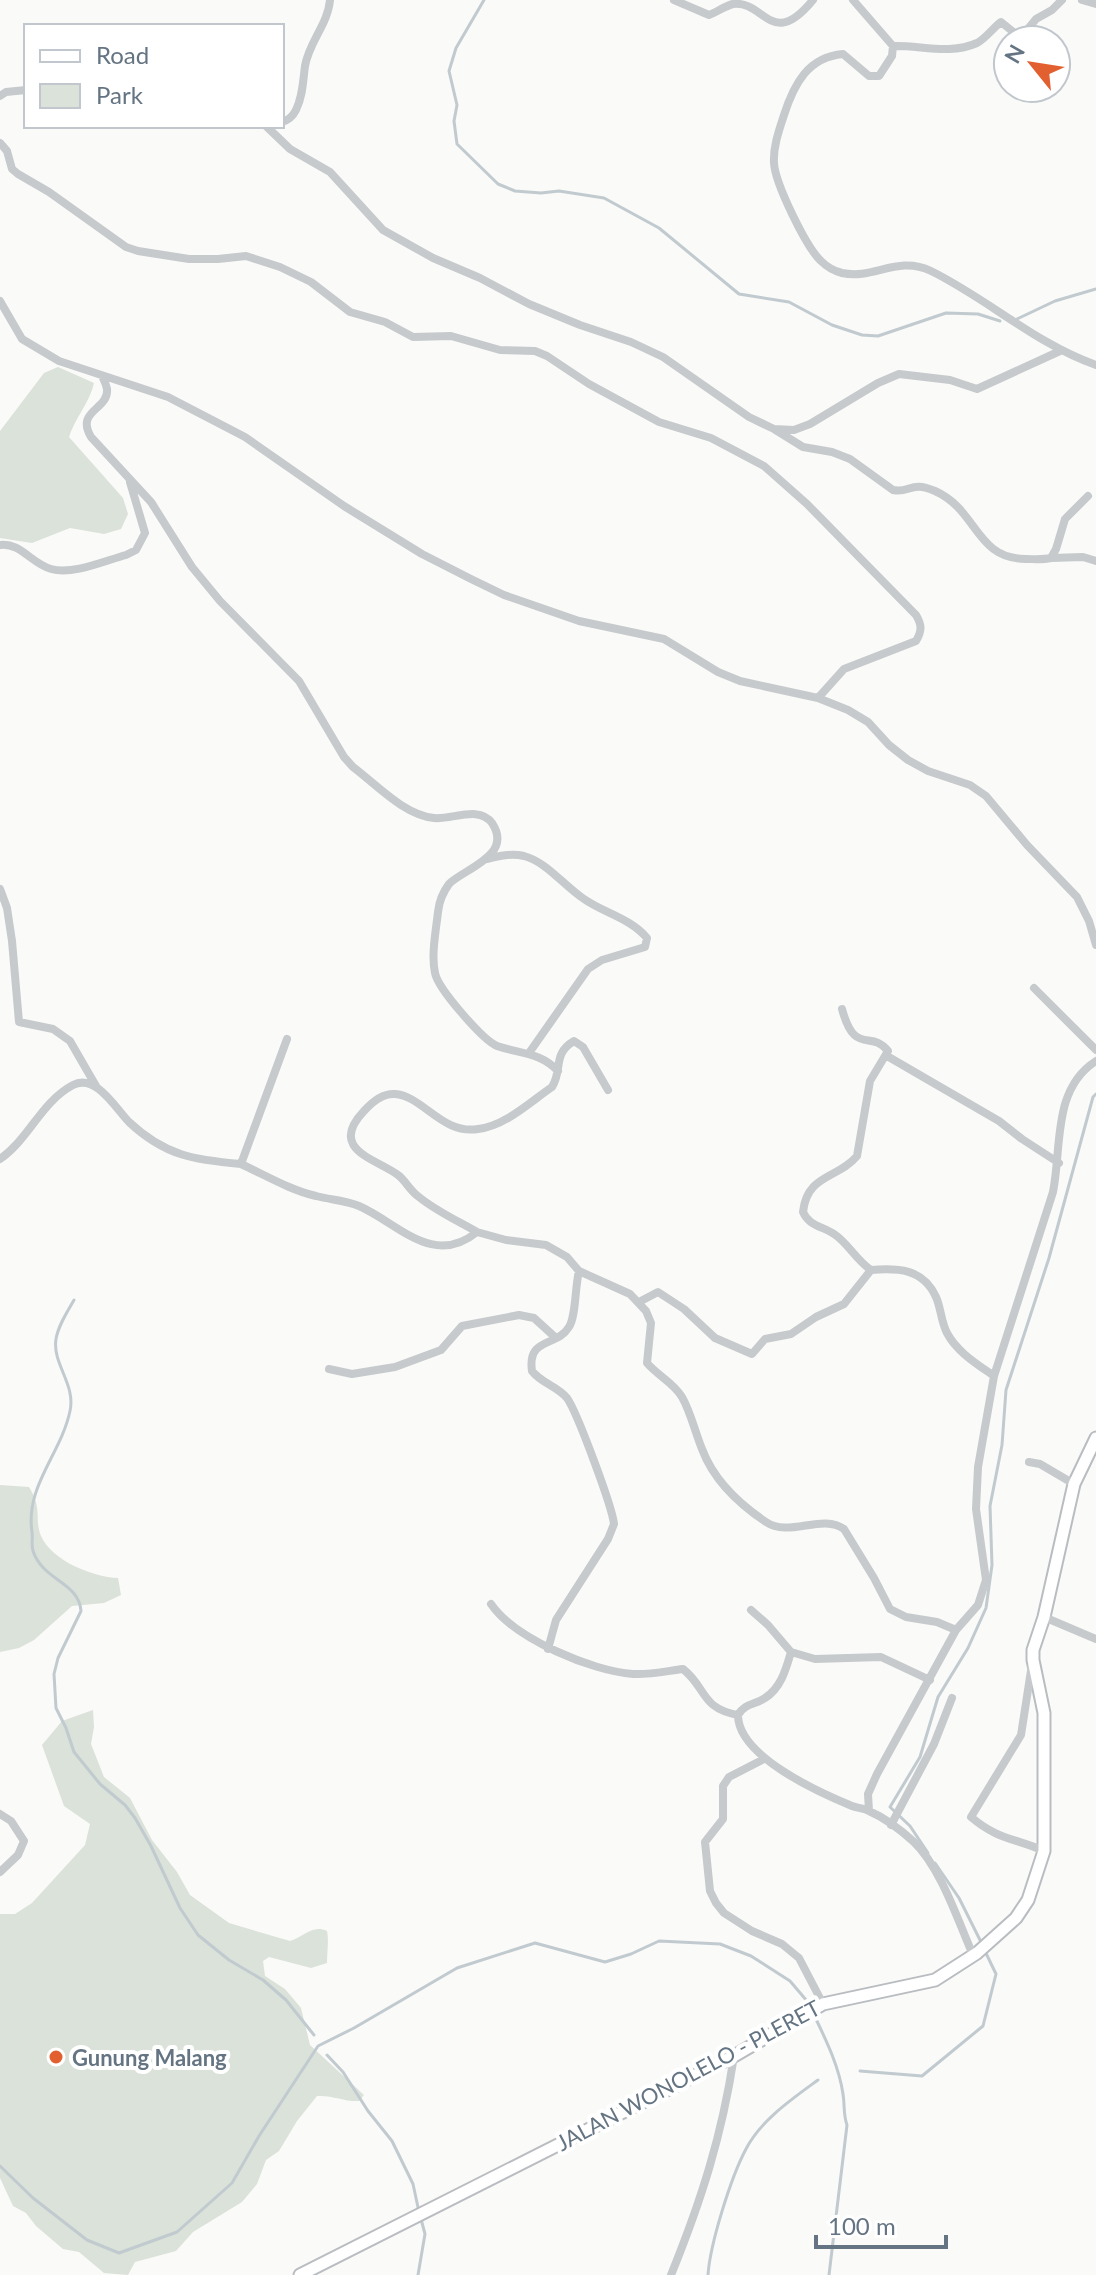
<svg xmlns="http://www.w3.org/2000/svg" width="1096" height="2275" font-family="Lato,sans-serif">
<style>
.green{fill:#dbe2d9}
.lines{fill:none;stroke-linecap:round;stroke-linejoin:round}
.stream{stroke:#c1cacf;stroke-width:3}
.major-casing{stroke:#b9bdc1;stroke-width:15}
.minor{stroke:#c6cacd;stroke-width:8}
.major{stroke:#fff;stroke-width:11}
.poi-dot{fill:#e2602f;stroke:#fff;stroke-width:3}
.labels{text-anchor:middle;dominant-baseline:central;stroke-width:8;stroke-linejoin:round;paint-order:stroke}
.poi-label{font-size:22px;font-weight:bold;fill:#657482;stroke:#fff;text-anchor:start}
.street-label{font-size:22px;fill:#657482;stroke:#fff}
</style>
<rect width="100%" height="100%" fill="#fafaf8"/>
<path class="green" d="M58,367L94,383C90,402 75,418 69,437L123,498L128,514L121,529L104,534L70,528L32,543L0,538V431L44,373Z
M0,1485L29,1487C43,1509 34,1519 41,1536C52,1561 93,1577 118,1578L121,1595L104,1603L72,1606L34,1640L19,1648L0,1652Z
M93,1710L94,1727L91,1744L104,1777L130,1798L152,1840L177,1872L190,1895L229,1923L290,1941C304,1937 312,1924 327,1931C329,1940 327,1952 327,1963L311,1968L269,1957L263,1961L265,1976L285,1989L301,2008L310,2045L364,2095L359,2101C345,2102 333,2095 317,2096L297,2121L279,2151L266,2160L257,2184L242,2202L193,2232L176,2251L135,2262L128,2275L104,2273L79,2252L63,2249L36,2226L26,2213L13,2206L0,2178V1914H15L32,1903L85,1845L90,1824L64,1806L42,1745L62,1721Z"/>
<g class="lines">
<path class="stream" d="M484,0L456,48L449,71L457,105L454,121L457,144L498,184L515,191L541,193L559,191L604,198L659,228L739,294L789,302L832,325L862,335L878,336L946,313L978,314L1000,321
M1017,319L1055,301L1096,289
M74,1300C67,1312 58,1326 56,1339C52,1364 76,1384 70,1411C61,1454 25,1486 32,1532C33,1538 31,1545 33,1551C43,1581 79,1582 81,1611L58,1658L54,1674L56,1708L66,1728L74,1752L100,1784L125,1805L135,1818L151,1846L180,1908L198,1935L229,1960L263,1980L286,2000L314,2035
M928,1853L910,1826L890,1807L920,1757L938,1697L968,1648L986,1608L992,1565L990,1506L1002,1445L1006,1390L1049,1258L1093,1097L1096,1094
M935,1863L959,1898L981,1942
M815,2017C827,2042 839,2067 843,2094C845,2106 843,2114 847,2125L829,2275
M327,2055L343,2072L368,2111L392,2141L413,2184L419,2212
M860,2071L922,2076L983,2026L996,1974L984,1949
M0,2166L33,2198L87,2240L119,2253L177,2232L232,2183L259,2136L318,2046L354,2028L457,1968L535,1943L605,1962L631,1954L659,1941L720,1944L751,1956L790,1981L807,2001
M418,2275L425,2234L421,2219
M708,2275C710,2244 731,2177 746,2149C761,2120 792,2099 818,2080"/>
<g class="major-casing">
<path id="major" d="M300,2275L734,2056L823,2004L935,1980L977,1953L1016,1918L1028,1900L1044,1851V1713L1033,1660V1650L1044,1617L1074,1484L1096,1438"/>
</g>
<path class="minor" d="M674,0L709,15C717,12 725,6 733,4C765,0 771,51 813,0
M853,0L893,46L892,56L879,76H869L843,54C808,57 794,84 784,115C779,130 773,147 774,163C775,183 806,247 821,261C827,267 834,271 842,273C874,280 897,255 931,271C988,299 1036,344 1096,365
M1082,0L1096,4
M893,46C920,45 950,55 977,43C985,39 993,28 1001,22L1017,35H1023L1036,19L1052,10L1062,0
M0,96L6,92L26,90
M282,122C289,120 293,116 296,110C303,96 303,80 305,66C309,42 328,24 330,0
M266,126L290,149L330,172L383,230L433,258L480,278L529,304L580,325L631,342L663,357L749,417L774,429L794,430L810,424L878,383L899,374L950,380L977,389L1060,351
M0,143L7,151L12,169L18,174L49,192L126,247L138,251L189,259H218L246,256L280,267L311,282L350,312L385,322L413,337L451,336L500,350L535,351L547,356L589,384L659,422L711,438L764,466L807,504L916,615C922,625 922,631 916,641L844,669L818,698
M0,301L22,339L59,361L168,397L245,437L344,506L422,554L471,579L504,595L579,621L664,639L718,672L740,681L818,698L848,710L868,722L889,745L908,760L928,771L970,785L986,796L1027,845L1077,897L1089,921L1096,945
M102,376C104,380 106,384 107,389C109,410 75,410 91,437L151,502L192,567L220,601L299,681L344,757L353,767C377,785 404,815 434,818C452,820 479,805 492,823C514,856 463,869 449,884C443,892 439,903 438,912C436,930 431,955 435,973C438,989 483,1040 497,1046C520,1054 540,1052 558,1071
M774,429L803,447L832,452L850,459L893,490C909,494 911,480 935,491C978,510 975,559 1026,559C1034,559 1042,560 1051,558L1056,549L1065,519L1088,496
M0,545C20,542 32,564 51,569C73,575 104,561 126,555L136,550L145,533L130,482
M1051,558L1083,557L1096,561
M487,859C499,856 511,853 524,856C547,862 564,886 584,899C604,913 630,918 647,938L645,947L602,960L588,969L529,1053
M0,889L7,908L12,941L19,1022L53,1029L70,1041L96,1086
M1034,988L1096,1050
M842,1009C855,1057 871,1029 888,1051L870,1081L857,1156C838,1179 807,1174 803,1212C809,1226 822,1226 834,1234C848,1243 856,1260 871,1270
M287,1039L241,1164C265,1175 290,1190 316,1196C331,1200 345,1200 359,1206C398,1223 433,1268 477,1232L506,1240L546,1245L567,1257L579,1271L630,1294L646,1311L651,1323L647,1363C657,1375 674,1383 682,1397C691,1413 695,1432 702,1449C714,1481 739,1504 766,1522C789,1538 822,1513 844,1529L874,1578L890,1609L906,1617L937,1622L956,1630
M887,1056L999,1121L1022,1139L1059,1163
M0,1159C29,1139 41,1102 73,1085C96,1073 116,1109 129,1122C165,1156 195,1160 241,1164
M477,1232C458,1221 436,1211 419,1197C410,1191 406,1181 398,1175C377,1159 327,1150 364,1111C372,1102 383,1093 395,1094C423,1096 442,1135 478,1129C505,1126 530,1102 552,1087C563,1070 552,1054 574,1041L583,1047L608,1090
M639,1302L658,1292L684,1309L715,1338L752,1354L765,1339L791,1334L816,1317L844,1304L871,1270C897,1268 923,1268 936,1297C941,1308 941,1322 947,1333C957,1352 977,1364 994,1376
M329,1369L352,1374L395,1367L441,1350L462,1326L519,1315L534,1318L556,1338
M1029,1462L1040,1464L1074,1484
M491,1604C515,1639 592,1671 633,1674C649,1675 667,1671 683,1669C707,1688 700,1708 738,1715
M751,1610L768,1625L791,1652L815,1659L881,1657L930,1680
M1044,1617L1096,1639
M548,1649L556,1620L608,1539L614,1524C612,1506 577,1412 567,1398C557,1386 541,1383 532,1371C527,1337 557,1347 569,1327C576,1317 575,1286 579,1271
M791,1652C786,1669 781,1688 765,1698C755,1705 745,1703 738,1715C738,1756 818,1792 852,1806C857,1808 864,1808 869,1811C885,1818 902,1831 914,1842C941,1868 958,1921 973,1955
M1032,1664L1021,1735L971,1817C998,1840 1015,1838 1044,1851
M764,1759L729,1777L723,1786V1819L705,1842L710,1891L716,1903L724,1913L752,1931L782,1944L799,1958L823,2004
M869,1811L868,1794L877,1774L956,1630L978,1605L986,1580L976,1509L978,1467L994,1376L1053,1192C1062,1147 1052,1089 1096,1061
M0,1814L11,1821L24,1841L18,1855L0,1872
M891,1825L934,1744L952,1698
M671,2275C701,2201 722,2136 734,2056"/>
<use href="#major" class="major"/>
</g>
<circle class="poi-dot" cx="56" cy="2057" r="8"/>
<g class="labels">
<g class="poi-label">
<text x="72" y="2057">Gunung Malang</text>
</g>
<g class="street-label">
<text transform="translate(688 2075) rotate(-28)">JALAN WONOLELO - PLERET</text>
</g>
</g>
<rect x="24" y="24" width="260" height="104" fill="#ffffff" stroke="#c1c7cd" stroke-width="2"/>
<rect x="40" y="50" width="40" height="12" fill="#ffffff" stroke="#c1c7cd" stroke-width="2"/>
<text x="96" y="64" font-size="24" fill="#657482">Road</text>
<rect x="40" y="84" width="40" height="24" fill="#dbe2d9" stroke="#c1c7cd" stroke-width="2"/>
<text x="96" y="104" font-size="24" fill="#657482">Park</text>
<g transform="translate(1032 64) rotate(300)"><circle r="38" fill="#ffffff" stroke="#c1c7cd" stroke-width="2"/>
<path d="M0-6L14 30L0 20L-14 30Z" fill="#e2602f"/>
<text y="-12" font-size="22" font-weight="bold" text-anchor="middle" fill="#657482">N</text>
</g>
<path d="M816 2235v12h130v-12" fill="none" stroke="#657482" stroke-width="4"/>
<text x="828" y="2235" font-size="24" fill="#657482" stroke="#ffffff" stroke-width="6" paint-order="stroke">100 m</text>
</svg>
